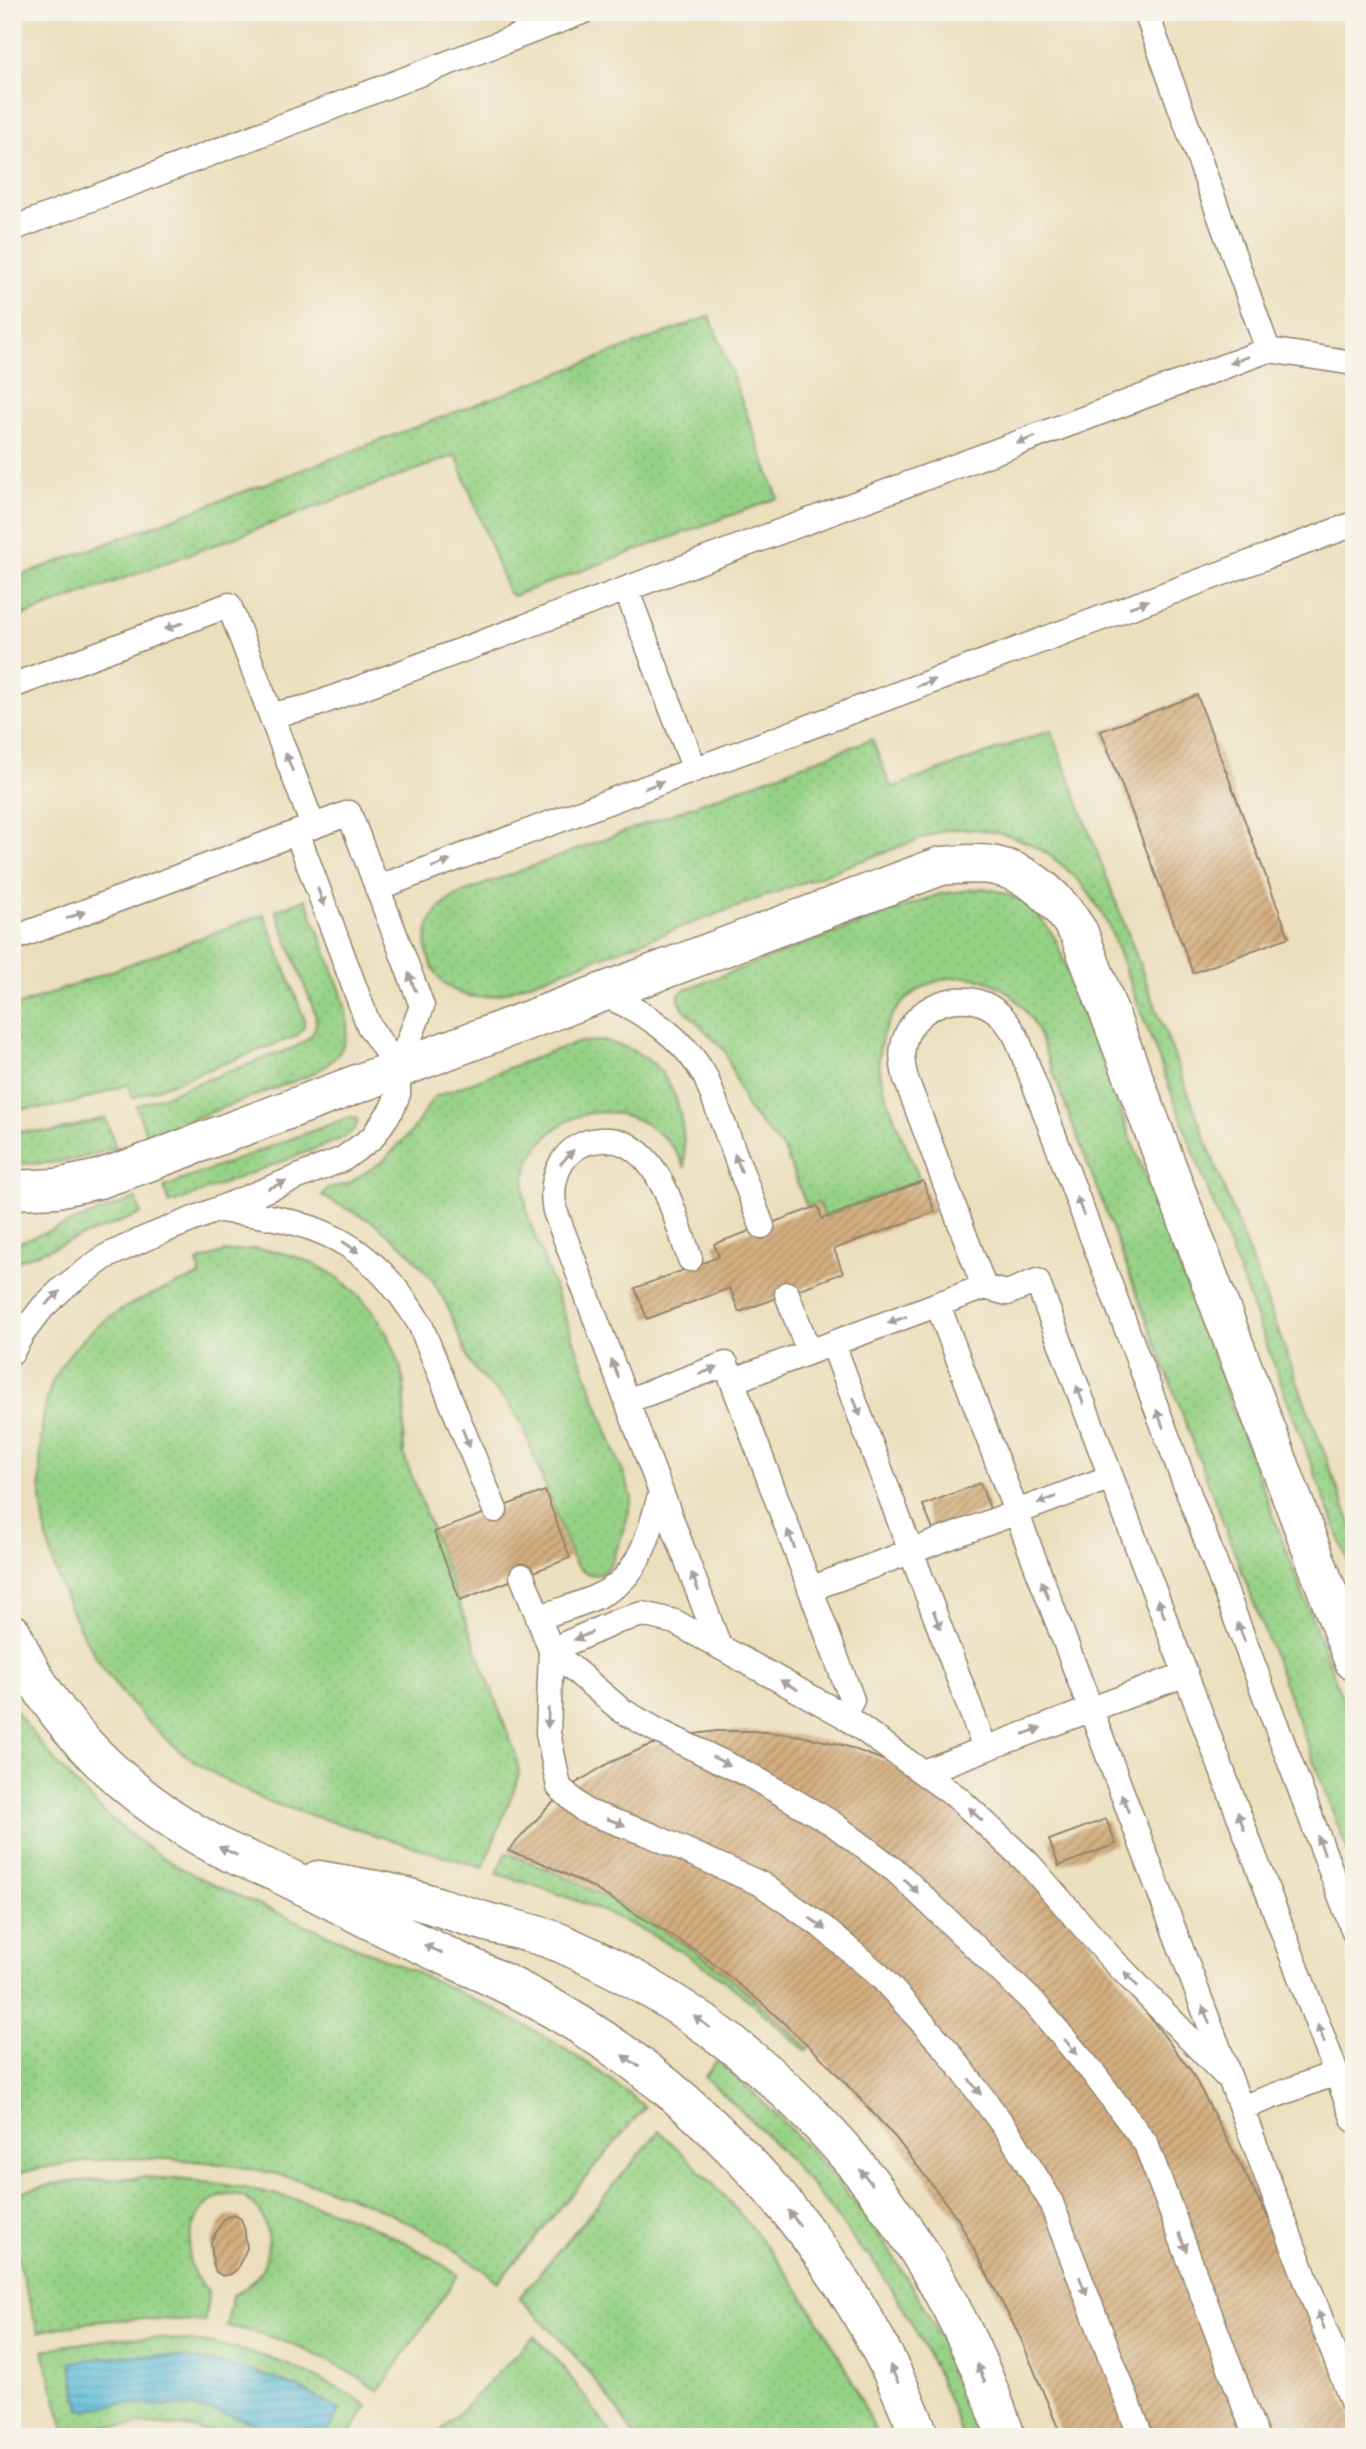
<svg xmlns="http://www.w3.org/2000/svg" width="1366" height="2449" font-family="'IM FELL English',serif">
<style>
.green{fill:url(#green-dots);stroke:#687e52;stroke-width:2}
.water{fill:url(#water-rules);stroke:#4b737c;stroke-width:2}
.building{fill:url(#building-hatch)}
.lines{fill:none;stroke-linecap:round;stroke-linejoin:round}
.lane-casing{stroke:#94846e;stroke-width:27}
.street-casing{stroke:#94846e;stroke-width:41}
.lane{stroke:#fff;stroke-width:24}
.street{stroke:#fff;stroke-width:38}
.oneway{fill:#a79f9a}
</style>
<defs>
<pattern id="green-dots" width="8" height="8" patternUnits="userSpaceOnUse" patternTransform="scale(1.75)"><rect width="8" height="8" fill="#96d286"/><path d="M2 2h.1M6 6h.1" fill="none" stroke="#82b473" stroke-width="1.8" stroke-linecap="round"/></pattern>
<pattern id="water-rules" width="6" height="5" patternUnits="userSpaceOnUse" patternTransform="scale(1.75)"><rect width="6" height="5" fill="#5bbcd9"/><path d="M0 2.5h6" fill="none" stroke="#4c99af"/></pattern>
<pattern id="building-hatch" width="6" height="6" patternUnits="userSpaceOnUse" patternTransform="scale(1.75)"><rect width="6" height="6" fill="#d4af80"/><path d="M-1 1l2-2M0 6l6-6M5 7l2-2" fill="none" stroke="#ad8f68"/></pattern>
</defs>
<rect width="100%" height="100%" fill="#f7f3e8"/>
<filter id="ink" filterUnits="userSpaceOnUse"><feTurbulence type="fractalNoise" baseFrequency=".0143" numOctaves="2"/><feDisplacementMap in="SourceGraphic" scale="14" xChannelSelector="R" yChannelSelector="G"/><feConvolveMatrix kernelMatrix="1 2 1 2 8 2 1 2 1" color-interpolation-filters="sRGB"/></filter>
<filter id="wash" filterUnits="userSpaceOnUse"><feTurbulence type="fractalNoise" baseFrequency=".00686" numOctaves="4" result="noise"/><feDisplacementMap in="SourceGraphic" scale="28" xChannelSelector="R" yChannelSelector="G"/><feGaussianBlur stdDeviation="1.57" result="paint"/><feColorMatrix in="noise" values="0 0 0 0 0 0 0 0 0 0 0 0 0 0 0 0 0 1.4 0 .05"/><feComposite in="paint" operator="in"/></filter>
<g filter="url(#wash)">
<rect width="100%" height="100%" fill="#ecdfbe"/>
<path class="green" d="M710,316L778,498L513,596L508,592L456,455L12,620V579Z
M1051,730L1354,1532V1577L1109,927C1078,862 1018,822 945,830L500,994C487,997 475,999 462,994C432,983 417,946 433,917C439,906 450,899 461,893L872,739L891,788Z
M984,888C1021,895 1034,907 1055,938L1354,1729V1868L1037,1030C1026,1009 1012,990 989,982C935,962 876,1006 879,1064C881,1093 909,1151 920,1180L824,1217L819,1203L807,1207L785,1152L746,1107L725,1051L683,1008L679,1000V994L686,989L940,894Z
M306,899C314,921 323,943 331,965C349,1012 364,1050 308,1076L147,1136L136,1106L295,1047C310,1039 319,1032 315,1013L276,910Z
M264,914L304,1018V1027L297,1036L133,1098L128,1084C85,1100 59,1111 12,1108V1008Z
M604,1041C674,1056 684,1104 685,1168C660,1110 582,1090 541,1144C533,1154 527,1166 525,1178C523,1193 526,1206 529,1220L632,1497C630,1510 614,1566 604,1572C593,1579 582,1572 574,1563L522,1424L508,1402L484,1380L470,1363L447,1306L432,1279L407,1250L375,1223L322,1196L327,1189L349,1183L383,1161L412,1131L434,1097L555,1050L581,1042Z
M349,1117L357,1119C359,1129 347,1136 338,1140L170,1204L164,1187Z
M105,1118L116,1147C81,1160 49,1166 12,1163V1131L53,1132Z
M136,1198L141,1214L12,1263V1245Z
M255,1249C329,1253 391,1309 404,1383C408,1408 400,1433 405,1458L516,1755L519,1774L515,1787L483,1868L268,1802C235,1786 201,1769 173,1745C92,1677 39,1573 40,1467C41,1437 42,1396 59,1369C94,1314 144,1297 201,1275L197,1262L224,1252Z
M12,1705C51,1760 99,1816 156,1853C202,1883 255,1902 304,1924C425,1977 542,2020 645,2107L498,2282C371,2175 173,2132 12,2175Z
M506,1853C574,1877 639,1913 699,1954C738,1982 773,2016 808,2048L806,2051C771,2021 737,1987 698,1962C636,1922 567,1894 497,1874Z
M717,2061C834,2159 934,2290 981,2437H962C940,2371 907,2310 868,2253L865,2255C818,2189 766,2129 704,2077Z
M659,2131C758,2222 825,2313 878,2437H635C603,2384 563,2340 519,2298Z
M145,2177C257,2182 365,2209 458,2275L379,2391C333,2360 282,2336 227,2326L232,2295C252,2287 264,2273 267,2252C273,2219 246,2178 211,2202C192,2215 184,2249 192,2270C196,2279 202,2285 209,2291L204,2322C147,2316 93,2318 38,2332L12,2240V2193L66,2182Z
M534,2336L563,2367L614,2437H435Z
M117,2338C216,2336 284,2354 368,2406L347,2437H231L189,2427L146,2424L103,2427L66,2435L43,2351L63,2346Z"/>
<path class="water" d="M145,2355C215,2358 280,2373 340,2410L324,2437H288L237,2417L192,2407L123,2404L80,2410L71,2362L119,2356Z"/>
<g id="blocks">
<path class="building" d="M1197,695L1289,937L1193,973L1101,731Z
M923,1181L935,1212L834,1249L843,1273L739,1312L730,1288L647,1319L635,1288L719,1257L714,1244L818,1206L822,1219Z
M980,1483L990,1509L933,1530L923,1505Z
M545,1491L570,1558L460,1600L434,1532Z
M717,1731H753L796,1735L843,1745L883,1760L918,1779L1023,1869L1106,1960L1191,2071L1271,2223L1351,2415L1354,2423V2437H1062L1021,2339L958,2219L895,2137L827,2063L762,2003L700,1953L590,1886L540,1862L508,1851L548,1807L576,1783L609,1763L645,1747L679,1736Z
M1106,1819L1116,1844L1059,1866L1049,1840Z
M234,2215L241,2219L244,2227L247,2248L237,2269L231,2274L223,2276L216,2272L213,2264L211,2242L221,2223L226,2217Z"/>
</g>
</g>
<g filter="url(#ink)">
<use href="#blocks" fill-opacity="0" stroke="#94846e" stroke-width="2"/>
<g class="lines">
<g class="lane-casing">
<path id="lane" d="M1146,12L1268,350
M12,229L582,12
M626,589L695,770
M12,686L229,605L313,826
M271,715L309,707L1268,350L1354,363
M297,833L369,1026L398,1069
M377,888L1354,524
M12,939L349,813L422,1006L398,1069V1094L392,1109L372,1138L343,1159L146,1238L105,1257L63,1288L43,1307L22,1334L12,1352
M600,993C643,1011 683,1036 706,1078L762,1226
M220,1210C315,1220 369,1239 420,1324L495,1510
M690,1259C677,1224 666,1172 635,1150C625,1142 612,1139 600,1140C563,1143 548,1177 555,1211L719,1646
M984,1287L906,1079C903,1068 901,1058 903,1047C910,1005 964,985 997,1012C1006,1019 1011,1028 1017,1038L1354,1932
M787,1294L809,1352
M938,1305L1354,2407
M833,1344L985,1748
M732,1381L984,1287L1007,1293L1037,1281L1354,2120
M627,1401L726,1364L852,1700L843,1715
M522,1576L551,1650L548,1733L559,1787L585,1811L651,1835L761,1884L820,1925L880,1976L948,2051L1009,2133L1050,2200L1141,2437
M810,1589L1111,1477
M538,1618C564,1608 596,1601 618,1584C644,1562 652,1523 661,1492
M551,1650L621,1710L660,1732L751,1776L832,1823L897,1872L1036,2005L1094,2074L1146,2144L1256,2437
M551,1650L618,1621L643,1614L675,1622L843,1715L958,1798L1028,1863L1109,1956L1224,2074
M923,1772L1186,1674
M1241,2108L1336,2073"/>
</g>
<g class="street-casing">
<path id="street" d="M12,1190L57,1188L99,1179L143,1164L941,866C959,865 978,862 996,866C1033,874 1060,902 1079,933L1354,1662
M12,1633C52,1727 129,1798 217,1846C237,1857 259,1864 280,1874C316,1891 350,1911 386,1928C434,1951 482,1971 528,1995C706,2089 849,2250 920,2437
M318,1880C339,1884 360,1887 381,1891C417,1898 452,1912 487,1922C512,1929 540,1934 563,1944C777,2038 932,2216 1006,2437"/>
</g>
<use href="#lane" class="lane"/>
<use href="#street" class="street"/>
</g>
<defs><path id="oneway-solid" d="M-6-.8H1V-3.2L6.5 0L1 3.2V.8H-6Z" transform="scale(1.75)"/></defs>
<g class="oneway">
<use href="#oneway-solid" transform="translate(1239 360) rotate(160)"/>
<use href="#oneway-solid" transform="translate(1026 440) rotate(160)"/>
<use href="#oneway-solid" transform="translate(1139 604) rotate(-20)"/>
<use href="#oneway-solid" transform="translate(174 626) rotate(160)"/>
<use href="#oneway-solid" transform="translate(926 683) rotate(-20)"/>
<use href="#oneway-solid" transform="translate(289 762) rotate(-111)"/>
<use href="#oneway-solid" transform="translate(654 785) rotate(-20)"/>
<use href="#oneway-solid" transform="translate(441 864) rotate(-20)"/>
<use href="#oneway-solid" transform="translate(321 897) rotate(69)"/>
<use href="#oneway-solid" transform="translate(76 915) rotate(-20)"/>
<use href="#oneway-solid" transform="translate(412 982) rotate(-111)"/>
<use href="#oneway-solid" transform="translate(567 1157) rotate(-47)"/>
<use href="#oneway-solid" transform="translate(738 1163) rotate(-111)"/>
<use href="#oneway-solid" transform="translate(277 1185) rotate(-22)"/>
<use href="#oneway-solid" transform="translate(1080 1206) rotate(-111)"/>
<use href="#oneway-solid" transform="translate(351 1247) rotate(33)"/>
<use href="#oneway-solid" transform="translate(53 1298) rotate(-43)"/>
<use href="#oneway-solid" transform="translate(897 1320) rotate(160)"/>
<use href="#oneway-solid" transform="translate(615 1369) rotate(-111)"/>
<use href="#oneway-solid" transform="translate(708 1371) rotate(-20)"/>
<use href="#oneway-solid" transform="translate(1080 1395) rotate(-111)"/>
<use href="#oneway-solid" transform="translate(857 1407) rotate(69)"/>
<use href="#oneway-solid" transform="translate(1160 1419) rotate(-111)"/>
<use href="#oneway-solid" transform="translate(466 1438) rotate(68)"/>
<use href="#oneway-solid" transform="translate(1047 1500) rotate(160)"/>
<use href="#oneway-solid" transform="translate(791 1539) rotate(-111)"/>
<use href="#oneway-solid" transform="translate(695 1582) rotate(-111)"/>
<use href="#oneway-solid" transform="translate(1045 1590) rotate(-111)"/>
<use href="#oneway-solid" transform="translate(1161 1608) rotate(-111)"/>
<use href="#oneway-solid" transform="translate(937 1620) rotate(69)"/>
<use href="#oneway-solid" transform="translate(1241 1632) rotate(-111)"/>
<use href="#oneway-solid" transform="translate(583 1636) rotate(157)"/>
<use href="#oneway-solid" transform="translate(789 1685) rotate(-151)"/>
<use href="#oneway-solid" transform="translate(548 1718) rotate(92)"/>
<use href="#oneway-solid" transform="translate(1032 1731) rotate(-20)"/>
<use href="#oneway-solid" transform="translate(721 1761) rotate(26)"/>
<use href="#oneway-solid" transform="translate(1125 1803) rotate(-111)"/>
<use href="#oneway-solid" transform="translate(975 1814) rotate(-137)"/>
<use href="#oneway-solid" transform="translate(1241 1821) rotate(-111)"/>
<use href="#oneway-solid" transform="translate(616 1822) rotate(20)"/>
<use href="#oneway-solid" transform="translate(1321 1845) rotate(-111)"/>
<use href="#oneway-solid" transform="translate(228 1851) rotate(-155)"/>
<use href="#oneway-solid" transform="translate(911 1886) rotate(44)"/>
<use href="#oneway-solid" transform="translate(818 1924) rotate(37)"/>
<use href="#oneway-solid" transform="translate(433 1949) rotate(-156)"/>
<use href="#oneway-solid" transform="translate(1131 1979) rotate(-133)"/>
<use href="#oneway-solid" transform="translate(1206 2015) rotate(-111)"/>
<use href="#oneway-solid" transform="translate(702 2022) rotate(-144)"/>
<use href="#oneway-solid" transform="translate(1321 2034) rotate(-111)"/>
<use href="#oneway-solid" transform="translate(1071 2047) rotate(50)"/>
<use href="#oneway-solid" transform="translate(631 2061) rotate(-144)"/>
<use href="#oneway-solid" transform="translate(975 2087) rotate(53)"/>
<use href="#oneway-solid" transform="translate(866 2177) rotate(-129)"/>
<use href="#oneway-solid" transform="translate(794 2218) rotate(-127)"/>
<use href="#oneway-solid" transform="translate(1183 2242) rotate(69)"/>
<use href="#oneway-solid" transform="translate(1083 2286) rotate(69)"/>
<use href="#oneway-solid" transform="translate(1321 2320) rotate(-111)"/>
<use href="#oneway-solid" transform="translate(981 2373) rotate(-113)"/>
<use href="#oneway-solid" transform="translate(894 2374) rotate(-115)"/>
</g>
</g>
<rect width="1366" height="2449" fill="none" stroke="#f7f3e8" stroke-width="42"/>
</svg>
